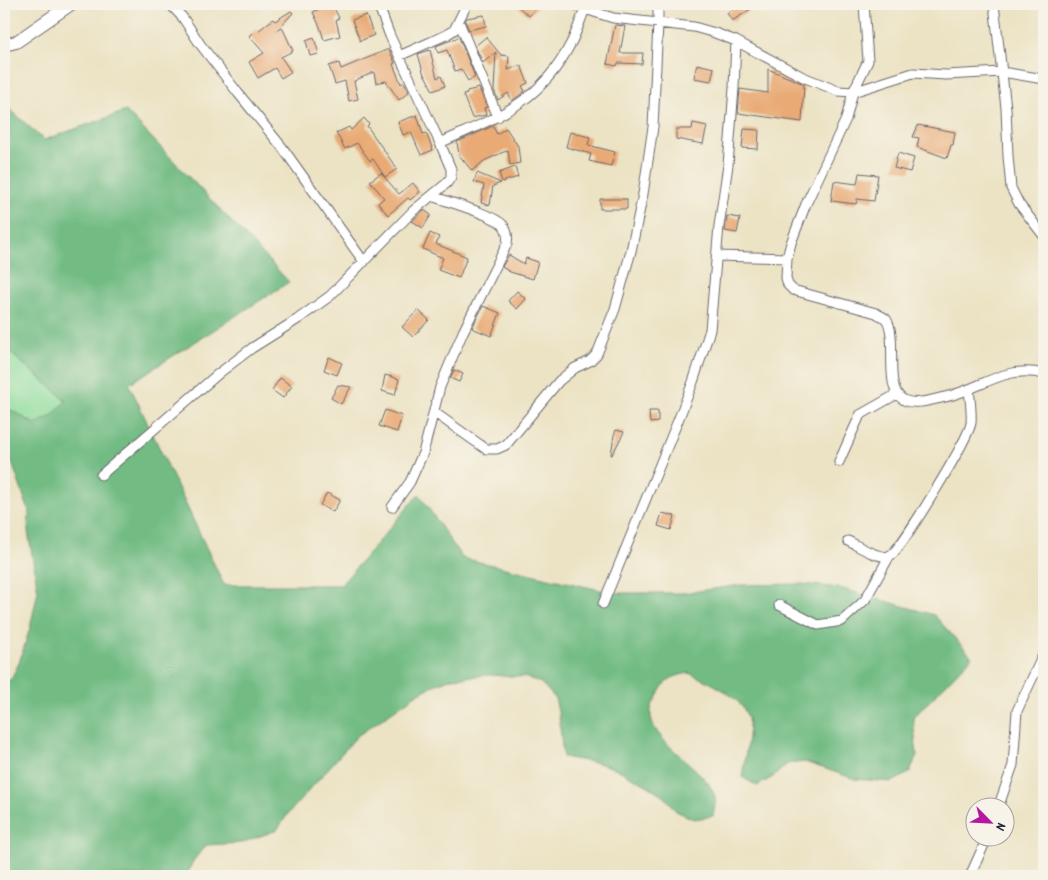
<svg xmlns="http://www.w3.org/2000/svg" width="1048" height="880" font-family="Dekko,sans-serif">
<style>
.green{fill:#8ddd9d;stroke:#58806c}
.forest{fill:#72bc84;stroke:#4a6f60}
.building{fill:#e9aa75}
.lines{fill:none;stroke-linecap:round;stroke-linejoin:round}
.street-casing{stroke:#69666b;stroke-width:11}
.secondary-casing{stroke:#69666b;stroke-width:14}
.street{stroke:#fff;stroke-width:9}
.secondary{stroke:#fff;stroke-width:12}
</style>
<rect width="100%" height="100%" fill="#f7f3e8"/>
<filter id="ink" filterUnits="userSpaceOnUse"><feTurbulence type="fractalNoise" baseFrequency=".02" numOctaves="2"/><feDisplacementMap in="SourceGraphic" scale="10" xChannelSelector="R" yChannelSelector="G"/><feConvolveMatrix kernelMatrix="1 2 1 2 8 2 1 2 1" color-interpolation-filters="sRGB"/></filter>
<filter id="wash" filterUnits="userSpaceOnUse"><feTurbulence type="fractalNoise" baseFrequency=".0096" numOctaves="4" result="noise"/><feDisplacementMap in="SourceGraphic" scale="20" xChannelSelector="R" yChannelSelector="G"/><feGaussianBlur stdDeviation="1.12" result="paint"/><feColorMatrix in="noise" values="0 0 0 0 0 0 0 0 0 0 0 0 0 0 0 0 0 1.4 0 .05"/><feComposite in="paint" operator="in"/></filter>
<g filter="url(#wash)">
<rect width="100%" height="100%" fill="#ece3c4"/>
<path class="green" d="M4,345C22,366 47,381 66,401L52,416L35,424L4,406Z"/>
<path class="forest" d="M4,104L44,140L126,111L289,282L129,384L224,585H341L419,494L462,558L613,593H683L742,585L802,584L840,588L934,615L972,657L913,718L917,756L909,773L892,782L855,779L805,762L787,764L773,777L757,786L742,777C744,762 751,730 748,718C741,695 709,682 689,673C670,677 665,679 656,699C654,702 651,706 651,709C646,743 706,765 715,797C716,802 714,811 713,816L694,819L676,811L665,797L650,787L617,769L598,763L563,757L559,716L555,698L541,683L525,677L489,675L452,678L434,685L416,695L357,736L288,814L277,830L241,843L206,845L193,861L186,876H4V684L11,679L19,663L30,628L38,591L28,531L29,511L4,440V406L35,424L52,416L66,401C47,381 22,366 4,345Z"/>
<g id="blocks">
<path class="building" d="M329,4H332L339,18L336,20L340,36L324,40L320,27L313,12Z
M515,4H540L529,16Z
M743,4H748L751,9L732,21L727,13Z
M291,11L293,13L277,30L282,27L293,51L281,57L291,72L281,78L275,68L258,78L249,62L264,53L249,36L256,29L258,31L273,19L275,21Z
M366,15L374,35L360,41L352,20Z
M484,15L486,26L469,30L465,21L467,18Z
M615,25L625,26L620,53H643L642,64L618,63L617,66L607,64Z
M459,37L475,77L468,81L461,69L455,71L447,50L438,53L436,46Z
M486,37L501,55L509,56L508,70L521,65L528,83L522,86L525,91L512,101L508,93L498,100L494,90L496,52L483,63L475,46Z
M314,38L319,54L310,56L306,41Z
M389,49L395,63L393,64L401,84L404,82L409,92L399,100L386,81L376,83L374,72L354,81L358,99L349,101L345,81L335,84L329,66L339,63L341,69Z
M430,50L437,78L441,76L445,86L433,91L425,75H424L418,54Z
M697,64L714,68L711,81L694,78Z
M768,69L804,84L802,122L738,113L740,89L768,93Z
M479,88L487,107L484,108L486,115L472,118L463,95L467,94V91Z
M417,115L423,134L426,133L433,150L421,155L411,132L403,135L398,122Z
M364,118L369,124L367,126L397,169L385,177L373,159L370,161L357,143L345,149L336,133L349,127L351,130Z
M693,123L707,126L703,144L676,139V129H692Z
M918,125L955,132L953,145H951L947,158L917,147L919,138L913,137Z
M493,126L497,134L506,128L518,146L520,163L510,165L508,150L484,161L472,171L459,155L457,142Z
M744,129L759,130L758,149L742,148Z
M570,132L590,137L588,145L615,152L611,166L589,161L591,154L566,147Z
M898,153L914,158L910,172L894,168Z
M515,167L518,177L502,182L499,173Z
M381,173L399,194L413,183L420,192L410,200L408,198L388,215L378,203L384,198L370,181Z
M477,173L501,183L493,186L490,205L481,203L484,185L474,182Z
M859,173L878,175L874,201L857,199L856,204L831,201L834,181L857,184Z
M600,199H627V209H600Z
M424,210L431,215L423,228L412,221Z
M727,216L740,218L737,233L725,231Z
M430,233L439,237L436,244L467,257L459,278L438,270L443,258L423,249Z
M509,255L524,264L526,258L538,262L533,279L510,272L502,267Z
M517,291L526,299L517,309L508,301Z
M483,306L500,313L491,336L472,328Z
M418,310L429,320L413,337L402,327Z
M329,357L342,363L337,375L324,370Z
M454,370L463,374L459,382L450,378Z
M385,375L399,379L395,395L382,391Z
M280,378L292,386L283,398L272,390Z
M338,385L351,387L341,404L331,398Z
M385,410L402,416L397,432L379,426Z
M649,411H658V422L650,423Z
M616,430L624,432L612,455H611L614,435Z
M327,493L340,500L333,512L320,505Z
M662,513L675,516L671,530L658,526Z"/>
</g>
</g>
<g filter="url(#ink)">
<use href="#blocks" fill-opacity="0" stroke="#69666b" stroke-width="1"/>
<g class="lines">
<g class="street-casing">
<path id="street" d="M170,4L183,18L200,44L238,93L282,147L364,262
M573,4L585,9L613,18L694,27L715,33L736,41L803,77L838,91L853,92L913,73L946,75L1002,72L1044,79
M864,4L868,61L853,92L846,119L806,204L791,243L787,258L786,278L788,285L793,290L876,313C879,315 884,317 886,319C899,337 882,389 904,400C915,406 934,399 945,397C982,389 1004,364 1044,374
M994,4L1006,108L1008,156L1011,188L1019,204L1044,236
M459,22L498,117
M399,56L446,35L454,30L467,4
M440,143C497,117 540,103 570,45C576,34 580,21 585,9
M717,256L787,258
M435,413L486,449H497L506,445L559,381L575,368L590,361L597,354L615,309L631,251L643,194L653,127L658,24V4
M839,462L860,415L897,394
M101,475L218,374L252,348L298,319L330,296L413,211L447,183L451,177V169L440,143L390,36L378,4
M392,507L410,482L423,453L440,387L463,332L507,244C508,238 508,231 503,225C493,214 448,202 432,196
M848,541C858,546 881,561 891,555C903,546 969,438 971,423C972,412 970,400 969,389
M603,604L679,418L693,382L710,330L719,226L728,165L734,88L736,41
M779,605L818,625L842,621L865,600L890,555
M998,808L1013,765L1017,711L1044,653
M970,876L987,838"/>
</g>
<g class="secondary-casing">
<path id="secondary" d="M4,45L16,42L71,4"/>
</g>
<use href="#street" class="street"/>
<use href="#secondary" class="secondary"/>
</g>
</g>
<rect width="1048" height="880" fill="none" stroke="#f7f3e8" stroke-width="20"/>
<g transform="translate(990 822) rotate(114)"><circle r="24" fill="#f7f3e8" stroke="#a29fa3"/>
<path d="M0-4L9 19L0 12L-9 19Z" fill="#b5179e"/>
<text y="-8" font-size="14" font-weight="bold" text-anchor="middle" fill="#22223b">N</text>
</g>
</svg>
